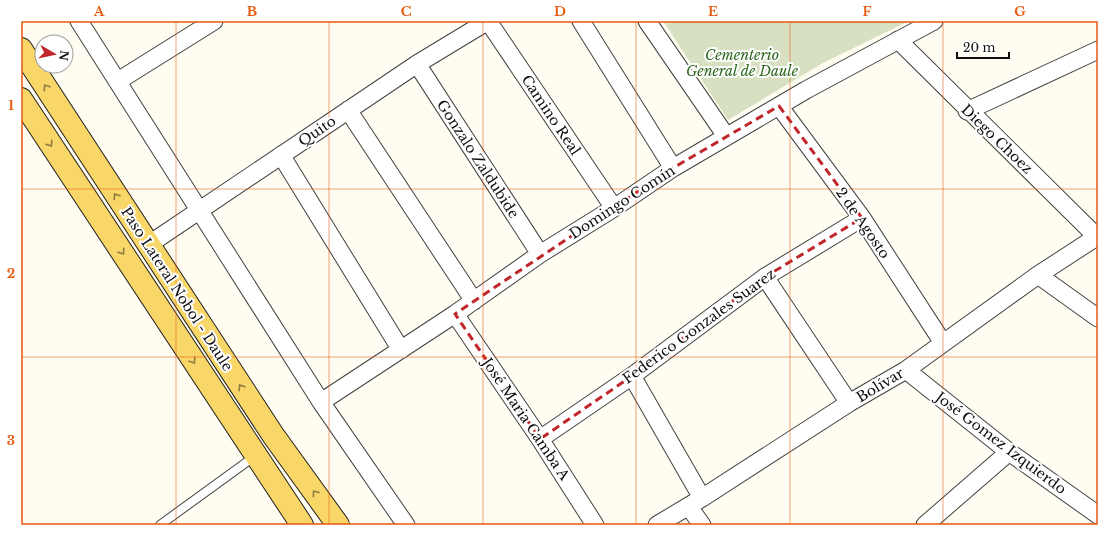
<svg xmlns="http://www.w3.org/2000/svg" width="1119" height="546" font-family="'Libre Baskerville',serif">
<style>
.cemetery{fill:#d7e1c1}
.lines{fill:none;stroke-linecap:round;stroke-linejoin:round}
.lane-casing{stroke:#424242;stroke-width:10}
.street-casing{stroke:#424242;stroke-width:19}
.primary-casing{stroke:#202020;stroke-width:24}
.lane{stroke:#fff;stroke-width:8}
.street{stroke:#fff;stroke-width:17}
.primary{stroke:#f8d668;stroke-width:22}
.oneway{stroke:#8f7c40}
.marked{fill:none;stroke:#c0262c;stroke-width:3;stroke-dasharray:8 5;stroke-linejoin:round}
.grid{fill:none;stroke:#e8590c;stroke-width:1;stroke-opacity:0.55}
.labels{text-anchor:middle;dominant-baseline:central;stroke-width:4;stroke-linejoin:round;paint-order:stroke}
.park-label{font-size:14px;font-style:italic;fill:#2d671e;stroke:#fff}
.street-label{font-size:14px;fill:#0f0f0f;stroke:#fff}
.neatline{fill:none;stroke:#e8590c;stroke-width:1.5}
.grid-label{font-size:13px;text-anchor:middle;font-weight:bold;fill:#e8590c}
</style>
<rect width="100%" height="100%" fill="#fffcf1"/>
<path class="cemetery" d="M663,21H909L823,63L728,120Z"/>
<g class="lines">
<g class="lane-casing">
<path id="lane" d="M160,525L255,456"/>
</g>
<g class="street-casing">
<path id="street" d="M79,21L321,402L406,525
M581,21L673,168
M647,21L726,136
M898,40L1097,237
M417,64L540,254
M118,81L214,21
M779,106L862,218L943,343
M348,110L474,301
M967,111L1098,50
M281,155L401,350
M148,245L417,64L488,21L614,208
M1038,275L1098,318
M765,277L849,403
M455,314L540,439L595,525
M906,370L1009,452L1098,515
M632,376L702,498
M321,402L455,314L540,254L614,208L673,168L806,90L934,21
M540,439L632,376L765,277L862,218
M689,507L702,525
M657,525L702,498L849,403L906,370L1038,275L1098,236
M925,525L1009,452"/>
</g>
<g class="primary-casing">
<path id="primary" d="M21,49L273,435L338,525
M21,99L302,525"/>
</g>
<use href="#lane" class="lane"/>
<use href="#street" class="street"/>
<use href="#primary" class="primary"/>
</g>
<defs><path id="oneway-chevron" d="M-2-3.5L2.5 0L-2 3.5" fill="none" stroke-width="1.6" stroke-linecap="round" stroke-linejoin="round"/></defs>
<g class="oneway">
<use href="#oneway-chevron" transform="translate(46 87) rotate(-124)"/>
<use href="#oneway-chevron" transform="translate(50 144) rotate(56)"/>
<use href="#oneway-chevron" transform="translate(116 196) rotate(-123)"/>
<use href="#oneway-chevron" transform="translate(122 252) rotate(56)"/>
<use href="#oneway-chevron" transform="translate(193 361) rotate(57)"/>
<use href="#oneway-chevron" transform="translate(241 387) rotate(-123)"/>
<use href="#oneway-chevron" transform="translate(315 493) rotate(-126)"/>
</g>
<path class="marked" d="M779,106L862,218L765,277L632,376L540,439L455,314L673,168Z"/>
<path class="grid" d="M176,21V525M329,21V525M483,21V525M636,21V525M790,21V525M943,21V525M21,189H1098M21,357H1098"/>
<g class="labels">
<g class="park-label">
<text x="742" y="55">Cementerio<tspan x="742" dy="16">General de Daule</tspan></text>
</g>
<g class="street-label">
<text transform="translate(551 115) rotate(56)">Camino Real</text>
<text transform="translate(317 131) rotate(-34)">Quito</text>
<text transform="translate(997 139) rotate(44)">Diego Choez</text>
<text transform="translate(478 159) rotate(57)">Gonzalo Zaldubide</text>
<text transform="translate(622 202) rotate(-33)">Domingo Comín</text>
<text transform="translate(863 223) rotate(55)">2 de Agosto</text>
<text transform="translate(177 289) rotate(57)">Paso Lateral Nobol - Daule</text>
<text transform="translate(699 326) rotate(-36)">Federico Gonzales Suarez</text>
<text transform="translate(880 385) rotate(-31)">Bolívar</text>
<text transform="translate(526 419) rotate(56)">José Maria Camba A</text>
<text transform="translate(1001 443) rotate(37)">José Gomez Izquierdo</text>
</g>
</g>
<rect width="1119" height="546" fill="none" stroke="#ffffff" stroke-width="44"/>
<g transform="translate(54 54) rotate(99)"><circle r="19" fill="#ffffff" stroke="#9f9f9f"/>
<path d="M0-3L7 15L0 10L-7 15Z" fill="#c0262c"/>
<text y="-6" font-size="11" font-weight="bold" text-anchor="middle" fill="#0f0f0f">N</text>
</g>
<path d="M957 52v6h52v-6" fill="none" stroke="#0f0f0f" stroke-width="2"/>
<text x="963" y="52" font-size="12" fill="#0f0f0f" stroke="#ffffff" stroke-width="3" paint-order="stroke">20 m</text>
<rect x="22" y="22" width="1075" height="502" class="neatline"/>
<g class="grid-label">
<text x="99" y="16">A</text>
<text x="252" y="16">B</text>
<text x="406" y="16">C</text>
<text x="560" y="16">D</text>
<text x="713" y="16">E</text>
<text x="867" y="16">F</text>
<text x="1020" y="16">G</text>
<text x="11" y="110">1</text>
<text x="11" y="278">2</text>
<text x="11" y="445">3</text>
</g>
</svg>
